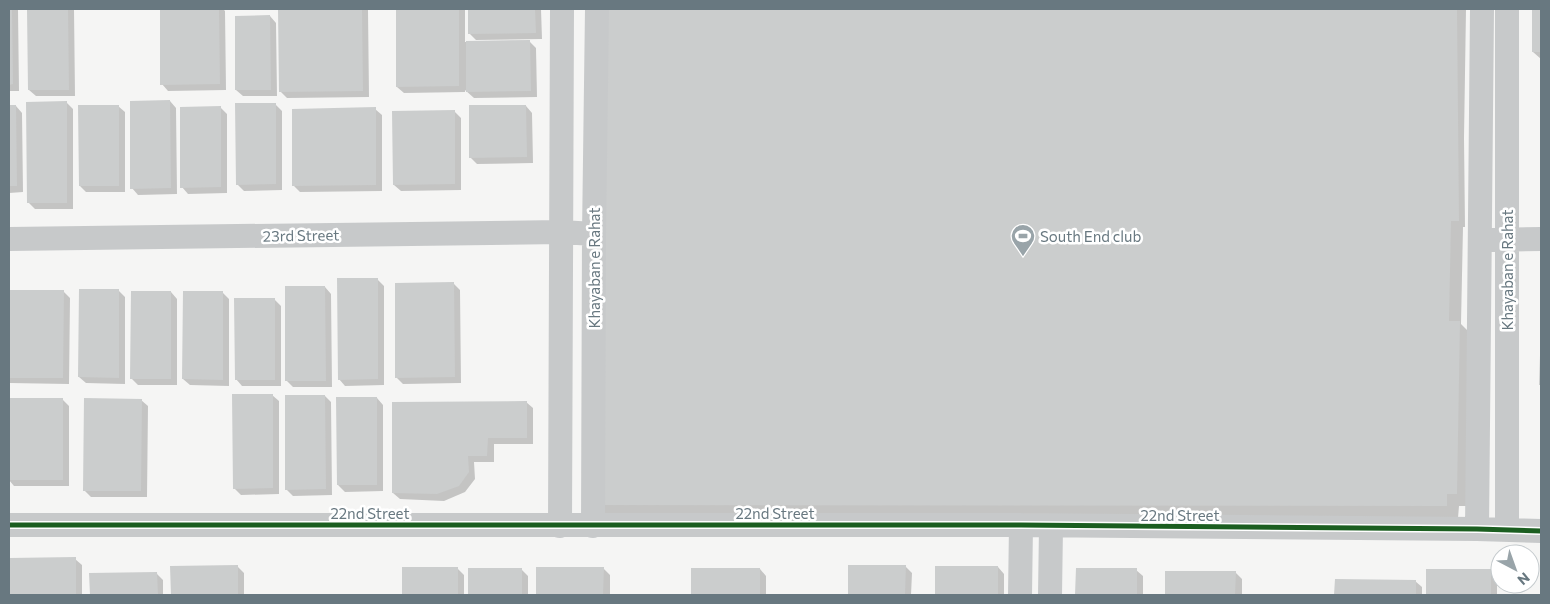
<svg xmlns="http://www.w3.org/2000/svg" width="1550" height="604" font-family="Commissioner,sans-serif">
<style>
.shadow{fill:#0003}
.building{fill:#cbcdcd}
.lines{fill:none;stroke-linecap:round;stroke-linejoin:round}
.minor{stroke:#c7c9ca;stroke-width:24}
.cycleway-casing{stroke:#fff;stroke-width:8}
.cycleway{stroke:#1b5e20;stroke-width:5}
.labels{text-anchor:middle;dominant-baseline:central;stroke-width:5;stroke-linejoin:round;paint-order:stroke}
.street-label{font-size:15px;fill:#687880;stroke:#fff}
.poi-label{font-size:15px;fill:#687880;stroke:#fff;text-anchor:start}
</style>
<rect width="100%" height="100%" fill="#f5f5f4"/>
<path class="shadow" d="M9,9H18L19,91H9Z
M29,9H74L75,96H36L29,90Z
M161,9H223L225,11L226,90L168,91L162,84Z
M280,9H366L368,10L369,97L287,98L280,91Z
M397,9H465V42H530L536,48L537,97L474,98L465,90V92L404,93L397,87Z
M469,9H541L542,39L476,40L469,33Z
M599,9H1466L1464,138L1465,227H1463L1461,324L1472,335L1469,506H1459L1458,518L606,517L594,505Z
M1533,9H1541V59L1533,52Z
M270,16L276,23L277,96H243L236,90Z
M170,101L176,108L177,194L138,195L132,188Z
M66,102L73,109V209H35L28,202Z
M275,104L282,111V190L244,191L237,184Z
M9,106H16L22,113L23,192L9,193Z
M118,106L125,112V192H86L80,186Z
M526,106L532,113L533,163L477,164L470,157Z
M220,107L227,114V193L188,194L182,187Z
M375,109L382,115V191L300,192L294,186Z
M454,111L461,118V190L401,191L394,185Z
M377,279L384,286V385L345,386L339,379Z
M454,284L460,290L461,383L403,384L396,377Z
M325,287L331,294L332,387H293L286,380Z
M9,291H63L70,298L69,384L9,383Z
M119,291L125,297V384L86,383L79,377Z
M171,292L177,299V385H138L131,378Z
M223,293L229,299V386L190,385L183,379Z
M274,299L281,306V386H242L236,379Z
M1541,331V385L1540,384Z
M272,395L279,401V494L241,495L234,488Z
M325,396L331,402L332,495L293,496L286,489Z
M377,398L383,405V491L345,492L338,485Z
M9,400H63L69,406V486H14L9,480Z
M141,400L148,406L147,497H91L84,490Z
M526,402L533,408V444H494V462H474L475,479L465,492L444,501L400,499L393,493Z
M9,559H75L82,565V595H10Z
M849,566H905L912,573L911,595H849Z
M238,567L244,573V595H172V568Z
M936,567H998L1004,574V595H936Z
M404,568H457L464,575V595H403Z
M537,568H603L610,575V595H537Z
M692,569H760L766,576V595H692Z
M1077,569L1136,570L1143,576V595H1077Z
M469,570H522L528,576V595H469Z
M1428,570H1491L1497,577V595H1427Z
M1167,572H1235L1242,579V595H1166Z
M157,574L163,580V595H91V575Z
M1336,581H1415L1422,587V595H1336Z"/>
<path class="building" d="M9,9H12L13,84L9,85Z
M27,9H68L69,90H28Z
M160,9H219L220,84L160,85Z
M278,9H362L363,91L279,92Z
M396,9H459V86L396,87Z
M468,9H535L536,33L468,34Z
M598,9H1457L1459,221H1451L1449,321H1460L1457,494H1447V506L593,505Z
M1532,9H1541V52H1532Z
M270,15L271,90H235V16Z
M530,40L531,91L466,92V41Z
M170,100L171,188L130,189V101Z
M67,101V203H27L26,102Z
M235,103H276V184L236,185Z
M9,105H16L17,186H9Z
M78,105H119V186H79Z
M469,105H526L527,157L469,158Z
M221,106V187L180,188V107Z
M376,107V185L292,186V109Z
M455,110V184L393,185L392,111Z
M337,278H378V379L338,380Z
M454,282L455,377L395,378V283Z
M285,286H325L326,381H285Z
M79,289H119V378L78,377Z
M9,290H64L63,378H9Z
M131,291H171V379H130Z
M183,291H223V380L182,379Z
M234,298H275V380H235Z
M1540,355H1541V385H1539Z
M232,394H273V488L233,489Z
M285,395H325L326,489L285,490Z
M336,397H377V485H337Z
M9,398H63V480H9Z
M84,398L142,399L141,491H83Z
M527,401V438H488L487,456H468L469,472L459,486L437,494L392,493V402Z
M76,557V595H9V558Z
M238,565V595H171L170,566Z
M848,565H906L905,595H848Z
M935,566H998V595H935Z
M402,567H458V595H402Z
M536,567H604L603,595H536Z
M468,568H522V595H468Z
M691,568H760V595H691Z
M1076,568H1137V595H1075Z
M1426,569H1491V595H1426Z
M1165,571H1236L1235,595H1165Z
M157,572L158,595H90L89,573Z
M1335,579L1416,580V595H1334Z"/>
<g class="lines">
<path class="minor" d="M1507,9V530
M9,239L561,232L594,234
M1492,240L1541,239
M9,525H1021L1477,529L1541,531
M560,526L562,9
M593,526L594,234L597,9
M1477,529L1482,9
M1020,595L1021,525
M1050,595L1051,527"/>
<g class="cycleway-casing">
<path id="cycleway" d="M9,525H1021L1477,529L1541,531"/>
</g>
<use href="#cycleway" class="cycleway"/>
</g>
<defs>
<g id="stadium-pin" transform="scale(1.25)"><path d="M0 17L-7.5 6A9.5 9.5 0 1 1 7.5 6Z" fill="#99a4a9" stroke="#fff"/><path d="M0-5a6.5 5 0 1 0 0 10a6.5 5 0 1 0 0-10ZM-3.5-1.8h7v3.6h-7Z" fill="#fff"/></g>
</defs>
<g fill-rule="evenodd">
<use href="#stadium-pin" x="1023" y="236"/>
</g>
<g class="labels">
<g class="street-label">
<text transform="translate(301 235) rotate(-1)">23rd Street</text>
<text transform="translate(594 268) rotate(-90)">Khayaban e Rahat</text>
<text transform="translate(1507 270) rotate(-90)">Khayaban e Rahat</text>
<text x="370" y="513">22nd Street</text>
<text x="775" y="513">22nd Street</text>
<text x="1180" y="515">22nd Street</text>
</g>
<g class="poi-label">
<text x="1040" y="236">South End club</text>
</g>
</g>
<rect width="1550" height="604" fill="none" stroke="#687880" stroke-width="20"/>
<g transform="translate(1515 569) rotate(139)"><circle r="24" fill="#ffffff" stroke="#c3c9cc"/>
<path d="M0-4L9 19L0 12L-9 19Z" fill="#99a4a9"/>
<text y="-8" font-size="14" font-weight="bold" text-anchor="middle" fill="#687880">N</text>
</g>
</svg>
